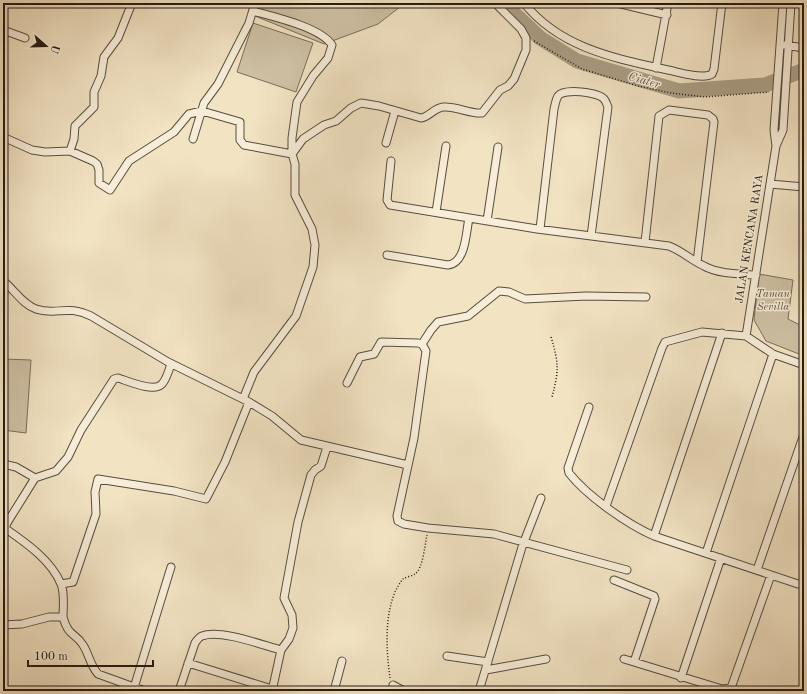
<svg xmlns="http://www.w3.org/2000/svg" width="807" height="694" font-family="'Old Standard TT',serif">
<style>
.green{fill:#cfc1a5;stroke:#7a6e5c}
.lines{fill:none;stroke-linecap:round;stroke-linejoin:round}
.river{stroke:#ac9f87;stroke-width:15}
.street-casing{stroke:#584d3f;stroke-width:9}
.path{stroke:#251b13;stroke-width:1.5;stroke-dasharray:1 2;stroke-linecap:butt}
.street{stroke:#f7edd8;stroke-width:7}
.labels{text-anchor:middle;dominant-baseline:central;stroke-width:3;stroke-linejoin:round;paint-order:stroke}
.street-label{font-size:11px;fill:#251b13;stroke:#f7edd8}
.park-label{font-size:11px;font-style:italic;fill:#584d3f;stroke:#f7edd8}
.water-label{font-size:12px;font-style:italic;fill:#5b5041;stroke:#f7edd8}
</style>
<rect width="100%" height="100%" fill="#f2e3c3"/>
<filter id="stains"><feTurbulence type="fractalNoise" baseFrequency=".005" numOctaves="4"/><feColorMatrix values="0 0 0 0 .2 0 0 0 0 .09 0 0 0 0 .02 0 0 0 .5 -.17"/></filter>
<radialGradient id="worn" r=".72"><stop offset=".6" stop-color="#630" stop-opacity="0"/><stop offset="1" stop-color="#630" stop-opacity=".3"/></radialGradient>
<path class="green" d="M260,3H405L378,24L324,44L255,16Z
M253,23L313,43L296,92L237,72Z
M759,274L793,280L788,319L804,327V356L766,341L754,320Z
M3,359L31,360L26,433L3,430Z"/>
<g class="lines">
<path class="river" d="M503,3L540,38L577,61L679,91L765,85L804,70"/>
<g class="street-casing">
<path id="street" d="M524,3C560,48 614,58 668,70C678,72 703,80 712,74L714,69L722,3
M617,3L667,15
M3,30L25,38
M785,45L804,48
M656,68L668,3
M3,137L32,150L45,152L70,151L93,161L97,164L99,170V183L110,190L129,161L174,132L189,114L202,111L240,122V140L244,145L292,154L303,139L324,125L336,121L351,108L361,103L379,106L421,118C429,117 434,108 443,107C457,106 469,114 482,113L500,90L508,86L514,79L526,50V38L521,29L495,3
M193,139L204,103L218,84L249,23L255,3
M386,143L395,111
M776,146L774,130L783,3
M70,151L74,139L75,126L94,107V92L101,76L104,57L118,38L132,3
M391,161L387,200L390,205L537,229L669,246C682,251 691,260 704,266C718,274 739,274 756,275
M770,184L804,187
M436,212L446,146
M487,221L498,147
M540,229L554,109C555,105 556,99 558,96C564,88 598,92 604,99C606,101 607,105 608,107L591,236
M645,242L659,116L669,110L708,115L713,119L714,122L697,262
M387,255L448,265C466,263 466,232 469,218
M3,281C14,289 22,304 36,309C57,316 67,304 91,316L168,362L249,402L272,416L301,440L408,465
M746,336L776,146L783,130L791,3
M422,344L431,330L438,322L468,316L499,291L509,292L525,299L586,296L646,297
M347,383L360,357L374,354L381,342L418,343L422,344L426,351L414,438L397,516L398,521L404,524L428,528L494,534L627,570
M243,399L254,372L296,316L313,267L315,245L312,229L295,195V164L292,154V138L297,102L313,76L328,58L332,45C320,27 274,17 253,11
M589,407L568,468L569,473C587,496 627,524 654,536L798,584H804
M3,464L16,467L35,478
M606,506L662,348L665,342L702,332L746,336L773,354L804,365
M6,529C26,543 51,560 61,584C65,594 63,607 63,617
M3,535L7,523L35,478L56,471L68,457L81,430L114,379L118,378C128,381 154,393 162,384C166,380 169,370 171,364
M654,536L722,333
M706,553L773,354
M757,570L804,434
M614,580L654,596L655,599L634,662
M61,584L73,582L96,514L95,492L98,479L174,491L206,499L225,462L249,402
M3,625L22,624L49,617H63C69,638 75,632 83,645C89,654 90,665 98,674L145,691
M447,656L488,662
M624,659L722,689L731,688L771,575
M188,663L272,689
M486,670L546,659
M681,678L721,558
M393,685L404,691
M133,691L171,567
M179,691L195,643C197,640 199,637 202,636C220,629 262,645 281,650
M272,691L281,650L289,639L293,628L292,615L284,598L298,522L311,475L315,470L321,466L327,447
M334,691L342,661
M479,691L522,547L541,498"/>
</g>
<path class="path" d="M534,41L582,69L638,86L671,93L705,97L769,92
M551,337C559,364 559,370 552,397
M390,678C386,649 383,603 403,579C406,577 412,576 415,574C423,569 425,544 427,535"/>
<use href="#street" class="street"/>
</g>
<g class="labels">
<g class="street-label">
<text transform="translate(750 239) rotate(-81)">JALAN KENCANA RAYA</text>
</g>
<g class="park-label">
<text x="773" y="294">Taman<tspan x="773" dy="13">Sevilla</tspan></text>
</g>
<g class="water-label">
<text transform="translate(644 81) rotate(16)">Ciater</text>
</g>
</g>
<rect width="807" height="694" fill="none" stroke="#f2e3c3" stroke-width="16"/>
<rect x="4" y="4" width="799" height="686" fill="none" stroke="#251b13" stroke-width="2"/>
<rect x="8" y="8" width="791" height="678" fill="none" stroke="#251b13"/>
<g transform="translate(46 46) rotate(110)" stroke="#f7edd8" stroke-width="3" paint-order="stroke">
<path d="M0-3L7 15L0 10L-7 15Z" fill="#251b13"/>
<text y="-6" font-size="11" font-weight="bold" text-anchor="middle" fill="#251b13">U</text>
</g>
<path d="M28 660v6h125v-6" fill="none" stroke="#251b13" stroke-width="2"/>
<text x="34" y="660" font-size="12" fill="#251b13" stroke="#f7edd8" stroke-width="3" paint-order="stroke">100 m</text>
<rect width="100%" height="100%" filter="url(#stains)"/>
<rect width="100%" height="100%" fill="url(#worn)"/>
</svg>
